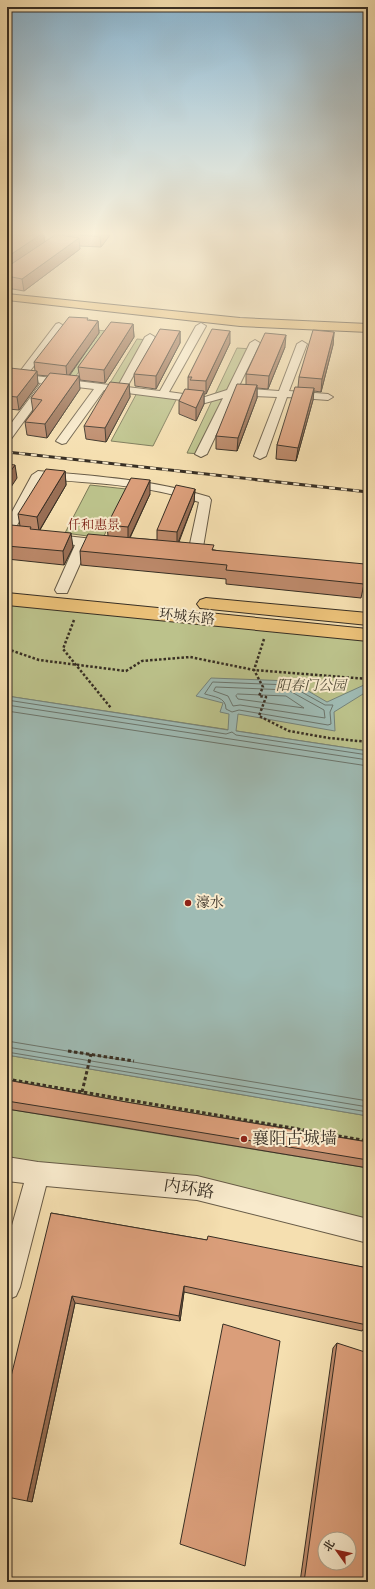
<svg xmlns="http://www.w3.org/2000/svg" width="375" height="1589" font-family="'IM FELL DW Pica','Noto Serif SC',serif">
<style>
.green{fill:#bcc28b;stroke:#7a7858}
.water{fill:#9fbbb4;stroke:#76837a}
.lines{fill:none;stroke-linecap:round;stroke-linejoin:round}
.shore{stroke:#6c756c;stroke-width:1}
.minor-casing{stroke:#675b47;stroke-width:2}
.major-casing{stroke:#382f24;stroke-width:2}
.path-far1{stroke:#382f24;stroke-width:2.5;stroke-dasharray:2.5 2;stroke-linecap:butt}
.path{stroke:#382f24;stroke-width:3;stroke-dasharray:3.5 2.5;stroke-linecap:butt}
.minor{fill:#f8eacc;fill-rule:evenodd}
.major{fill:#eac078;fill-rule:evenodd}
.rail-casing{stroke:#382f24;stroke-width:3}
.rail{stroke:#f8eacc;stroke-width:2;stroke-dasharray:6;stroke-linecap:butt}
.wall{fill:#bb8869;stroke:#382f24}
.shaded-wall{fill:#996f55;stroke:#382f24}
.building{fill:#da9e7a;stroke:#382f24;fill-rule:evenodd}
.poi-dot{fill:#8f2418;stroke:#f8eacc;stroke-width:1.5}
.labels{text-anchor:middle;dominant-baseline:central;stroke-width:4;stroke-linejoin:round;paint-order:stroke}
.far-neighbourhood-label{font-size:13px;fill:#7a1f14;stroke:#f8eacc}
.street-label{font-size:14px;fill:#382f24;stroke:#f8eacc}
.park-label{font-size:14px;font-style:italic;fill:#524c39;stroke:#f8eacc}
.poi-label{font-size:14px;fill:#382f24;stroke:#f8eacc;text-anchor:start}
.near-poi-label{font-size:17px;fill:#382f24;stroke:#f8eacc;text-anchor:start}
.near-street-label{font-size:17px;fill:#382f24;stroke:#f8eacc}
</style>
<rect width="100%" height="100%" fill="#f5dfb0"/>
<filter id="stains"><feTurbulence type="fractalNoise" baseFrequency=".005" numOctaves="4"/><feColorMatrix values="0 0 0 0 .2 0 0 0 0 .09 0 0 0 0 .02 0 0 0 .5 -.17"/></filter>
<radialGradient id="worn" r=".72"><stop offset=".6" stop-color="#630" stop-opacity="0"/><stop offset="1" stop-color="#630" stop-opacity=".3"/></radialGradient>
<path class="green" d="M95,330L107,331L71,383L60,382Z
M137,339L149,340L121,389L107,388Z
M237,348L252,349L201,454L187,453Z
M138,391L178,396L153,446L111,441Z
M90,485L126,489L103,538L65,533Z
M7,599L368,635V751L7,696Z
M7,1055L368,1116V1151L7,1088Z
M7,1109L368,1168V1231L197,1188L7,1169Z"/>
<path class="water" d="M211,678L291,681L327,702L364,685L368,688V697L363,694L334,712L335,731L238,714L236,731L368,751V1116L7,1055V696L228,730L229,714L220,712L223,703L196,696Z"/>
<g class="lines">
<path class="shore" d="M213,682L289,685L325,705H333L330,712L331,724L328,725L239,710L232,712L226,709C226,697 214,697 205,694Z
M216,687L288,690L324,710L325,718L240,705L233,706L228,696L214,691Z
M238,694L286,696L304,708L238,699L236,696Z
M7,700L226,734L232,732L236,735L368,755
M7,705L368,760
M7,711L368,766
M7,1041L368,1101
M7,1047L368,1107
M7,1052L368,1112"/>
<g class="minor-casing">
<path id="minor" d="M61,235H70L7,278V271Z
M59,323L64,326L27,375L118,386L145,337L150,334L155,337L127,387L160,391L196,326L201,323L206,326L169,392L205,397L227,390L250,343L255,340L260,343L238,388L279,391L297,344L302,341L307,344L289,391L328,394L333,397L328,400L287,397L266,456L260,459L254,456L277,397L235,395L207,454L201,457L195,454L223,398L205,403L104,390L66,443L62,444L56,441L94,389L51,384L11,439L7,440V429L41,383L7,379V373L18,374L56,324Z
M38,471C96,476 154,480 209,497L211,500L202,553L195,557L188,553L199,502C148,485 95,483 42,479L15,529L26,531L28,534L22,538L7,536V521L32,475Z
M48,534L93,539L99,543L98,546H88L67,593H57L55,590L75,545L43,541L42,538L43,535Z
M7,1157L38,1162L197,1176L368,1219V1243L197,1200L46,1186L20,1287L16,1296L7,1300V1243L24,1183L7,1181Z"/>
</g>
<g class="major-casing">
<path id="major" d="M7,294L240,318L368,324V332L240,326L7,300Z
M7,593L368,629V641L7,605Z
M206,598L368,613V625L200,608L197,604L200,600Z"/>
</g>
<path class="path-far1" d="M74,620L63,649L111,708
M264,639L254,670L263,687L259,696L266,697L259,716L289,731L329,738L368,742
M7,649L39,660L126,671L142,661L190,657L254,670L368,679"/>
<path class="path" d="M68,1051L134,1061
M7,1079L368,1141
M82,1092L91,1054"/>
<use href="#minor" class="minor"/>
<use href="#major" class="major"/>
<g class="rail-casing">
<path id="rail" d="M7,452L368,492"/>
</g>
<use href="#rail" class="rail"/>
</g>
<path class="wall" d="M7,235L45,242L69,236V235H110L101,247L79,246L80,249L24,291L7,288Z
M89,320L98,321L99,333L70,375L80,389L47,438L27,435L25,422L33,411L31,398L48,376L37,375L38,384L19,410L8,409L7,411V372L35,371L34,362Z
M133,324L134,337L105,383L80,380L78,367Z
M180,331V343L156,389L135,386L134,374Z
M334,332L333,345L321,392L314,391L313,400L296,461L276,459L277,445L298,387L299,377Z
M230,343L206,394H204V404L196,421L179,414V401L188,389V377Z
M285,347L268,389L257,388V398L237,451L216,449V436L246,384V374Z
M129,384L130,397L106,442L86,439L84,426Z
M65,471L66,485L40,530L73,547L64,565L7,559V527H10L20,526L18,514Z
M195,489L194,502L179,542L364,584L361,598L226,584V579L81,565L80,551L108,536L107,525L150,494L130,538L157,540V530Z
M7,1080L126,1102L368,1142V1168L120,1127L7,1109Z
M51,1213L368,1268V1329L364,1328L362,1331L184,1292L180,1321L75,1303L32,1502Z
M337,1343L368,1582H300L333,1348Z
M7,1576L19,1579L18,1582H7Z"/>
<path class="shaded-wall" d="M40,235H44L45,244L7,269V257Z
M101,235H110L101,247L100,237Z
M79,238L80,249L24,291L22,279Z
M98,321L99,333L67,378L66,366Z
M133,324L134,337L105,383L104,370Z
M180,331V343L156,389V376Z
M230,331V343L206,394V381Z
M334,332L333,345L321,392L322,379Z
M286,335L285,347L268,389L269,376Z
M37,371L38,384L19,410L17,397Z
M79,376L80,389L47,438L45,424Z
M129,384L130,397L106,442L105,428Z
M257,385V398L237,451L238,438Z
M314,388L313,400L296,461L298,448Z
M204,391V404L196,421V408Z
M7,399L8,409L7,411Z
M15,465L17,478L7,493V476Z
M65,471L66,485L39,531L37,517Z
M150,480V494L128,541V527Z
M195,489L194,502L177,545V532Z
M71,533L73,547L64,565L63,551Z
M184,1286V1292L180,1321L179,1316Z
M72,1296L75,1303L32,1502L27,1501Z
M19,1579L18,1582H14V1581Z"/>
<path class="building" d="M7,235H40L7,257Z
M55,235H60L79,238L22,279L7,276V267Z
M80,235H101L100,237Z
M69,317L88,318L87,320L98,321L66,366L34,362Z
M111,322L133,324L104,370L78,367Z
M160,329L180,331L156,376L134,374Z
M212,329L230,331L206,381L190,380L192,377H188Z
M313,330L334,332L322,379L299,377Z
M265,333L286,335L269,376L246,374Z
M10,368L37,371L17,397L7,396V372Z
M50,373L79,376L45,424L25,422L42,400L31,398Z
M110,382L129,384L105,428L84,426Z
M237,384L257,385L238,438L216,436Z
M295,387L314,388L298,448L277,445Z
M185,389L204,391L196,408L179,401Z
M7,464L15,465L7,476Z
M46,469L65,471L37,517L18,514Z
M131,478L150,480L128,527L107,525Z
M176,485L195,489L177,532L157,530Z
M11,525L31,527L30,529L71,533L63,551L7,546V527H10Z
M88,534L214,545L212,550L365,564L364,584L226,570L227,565L80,551Z
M7,1080L126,1102L368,1142V1160L119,1119L7,1101Z
M51,1213L207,1240L208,1236L368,1268V1322H367V1325L184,1286L179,1316L72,1296L27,1501L7,1497V1393Z
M223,1324L280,1341L245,1566L180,1544Z
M337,1343L368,1353V1582H304ZM325,1539H349V1563H325Z
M7,1579L14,1581V1582H7Z"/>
<linearGradient id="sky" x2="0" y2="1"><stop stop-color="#8bb7d3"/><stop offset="0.51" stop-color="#faf1db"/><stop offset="1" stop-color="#faf1db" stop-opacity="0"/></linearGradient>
<rect width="375" height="458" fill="url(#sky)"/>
<g class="poi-dot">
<circle cx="188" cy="903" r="4"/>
<circle cx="244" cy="1139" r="4"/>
</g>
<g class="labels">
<g class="far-neighbourhood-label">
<text x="94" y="525">仟和惠景</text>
</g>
<g class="street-label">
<text transform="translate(187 617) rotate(6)">环城东路</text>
</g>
<g class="park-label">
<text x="311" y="686">阳春门公园</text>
</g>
<g class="poi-label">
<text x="196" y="903">濠水</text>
</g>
<g class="near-poi-label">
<text x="252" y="1139">襄阳古城墙</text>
</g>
<g class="near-street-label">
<text transform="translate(189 1189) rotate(9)">内环路</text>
</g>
</g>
<rect width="375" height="1589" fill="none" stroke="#f5dfb0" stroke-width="24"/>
<rect x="8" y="8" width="359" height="1573" fill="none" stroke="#382f24" stroke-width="2"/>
<rect x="12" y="12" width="351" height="1565" fill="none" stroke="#382f24"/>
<g transform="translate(337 1551) rotate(303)"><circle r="19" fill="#f8eacc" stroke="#ab9f89"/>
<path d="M0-3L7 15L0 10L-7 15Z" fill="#8f2418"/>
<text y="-6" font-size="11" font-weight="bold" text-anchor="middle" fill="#382f24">北</text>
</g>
<rect width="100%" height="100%" filter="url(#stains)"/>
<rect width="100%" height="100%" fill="url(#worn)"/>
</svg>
